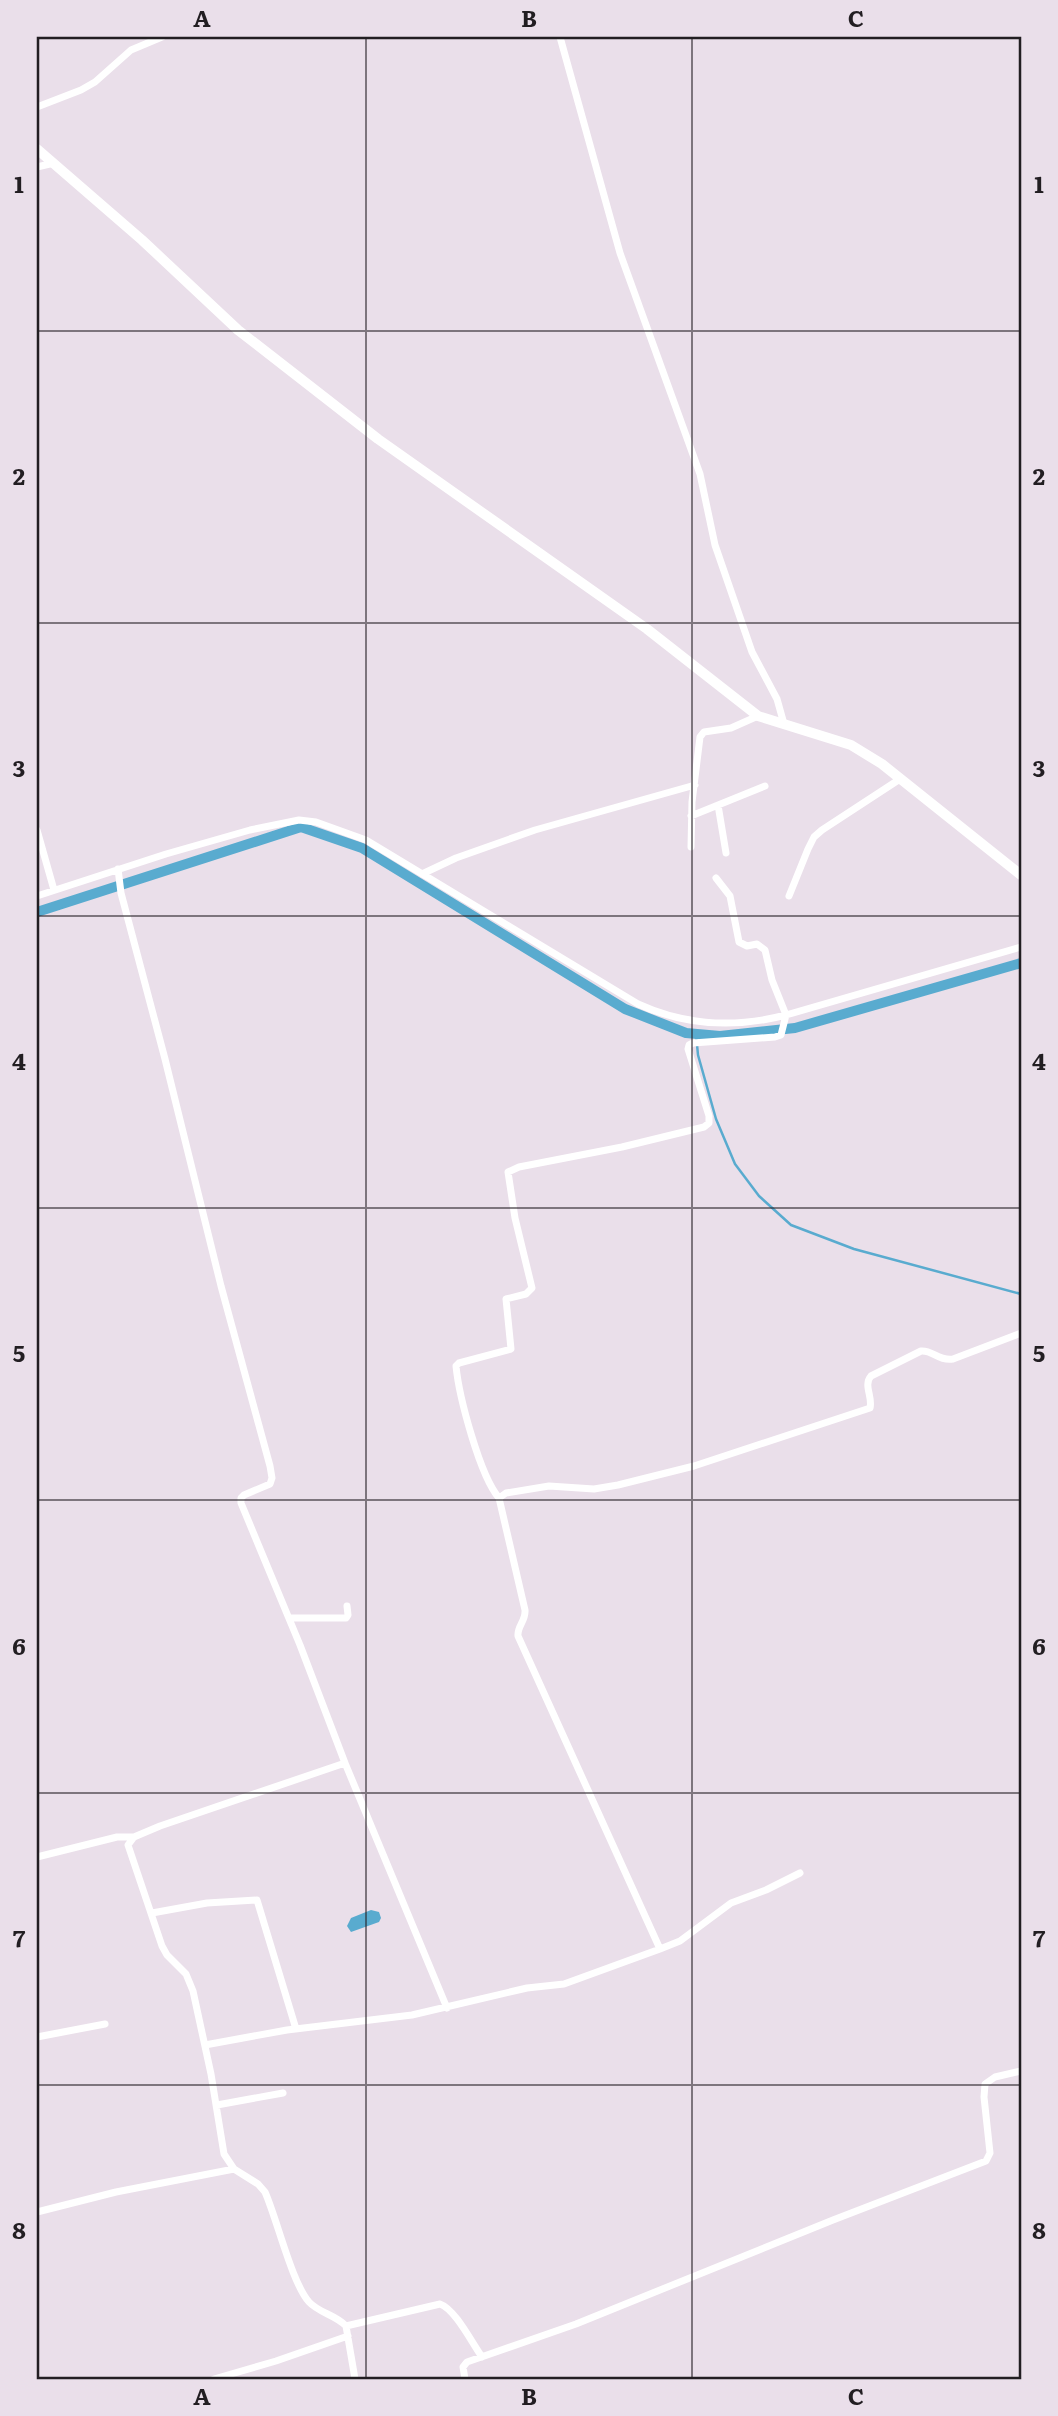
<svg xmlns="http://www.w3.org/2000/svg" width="1058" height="2416" font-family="Literata,serif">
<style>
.water{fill:#59abcf}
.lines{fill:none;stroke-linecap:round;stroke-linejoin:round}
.stream{stroke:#59abcf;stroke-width:2.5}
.canal{stroke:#59abcf;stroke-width:10}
.minor{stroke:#fff;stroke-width:7}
.secondary{stroke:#fff;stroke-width:10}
.grid{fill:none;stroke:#221e22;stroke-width:2;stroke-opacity:0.55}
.neatline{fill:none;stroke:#221e22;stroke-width:2.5}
.grid-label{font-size:23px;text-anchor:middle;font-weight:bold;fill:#221e22}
</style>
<rect width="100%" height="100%" fill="#eadfea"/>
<path class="water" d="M371,1910L379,1912L381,1918L379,1922L351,1932L347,1926L351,1918Z"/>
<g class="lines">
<path class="stream" d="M696,1034L698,1055L716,1119L735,1164L759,1196L791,1225L854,1249L1021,1294"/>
<path class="canal" d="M37,912L301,827L362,848L625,1009L686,1033L720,1036L795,1028L1021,963"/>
<path class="minor" d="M560,37L620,253L700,474L715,545L752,652L777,699L784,724
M37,107L81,90L95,82L131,50L162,37
M37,167L54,163
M718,805L726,853
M691,816L765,786
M37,830L54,890
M691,847L692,802L700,737L704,732L731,728L758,716
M118,869L121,893L165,1059L221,1286L270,1466L272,1478L270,1484L244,1495L241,1498V1503L300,1645L345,1763L447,2008
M422,874L456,858L535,830L695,785
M37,896L166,854L250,830L299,820L316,822L366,840L638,1004C686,1026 736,1028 786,1015L1021,947
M789,896L808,849L814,837L822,830L900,779
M499,1498C480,1476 459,1397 456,1366L459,1363L511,1349L506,1299L526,1294L532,1288L515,1218L508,1172L519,1167L622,1147L704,1127L709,1123V1116L688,1049L689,1045L693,1043L775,1037L781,1035L786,1015L772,980L765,950L757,944L747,946L739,942L730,896L716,878
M289,1618H346L348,1615L347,1606
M345,1763L160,1826L134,1837L128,1845L162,1946L167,1955L186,1974L193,1991L211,2074L224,2154L234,2169L258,2184L265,2192C277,2219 292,2283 309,2302C319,2313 336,2315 346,2326L355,2379
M37,1857L117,1837H134
M152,1913L207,1903L257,1900L296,2029
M660,1949L680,1941L731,1903L766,1890L800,1873
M37,2037L105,2024
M205,2045L287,2030L412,2015L527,1988L564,1984L660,1949L518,1636C517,1626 526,1621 525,1610L499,1498L506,1493L549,1486L594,1489L618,1485L694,1466L870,1408C873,1397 863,1385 871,1376L921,1351C933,1350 938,1361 953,1359L1021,1333
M217,2105L283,2093
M37,2212L116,2192L234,2169
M346,2326L440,2304C455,2309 472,2343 482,2357
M214,2379L276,2361L348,2336
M465,2379L463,2367L467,2362L576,2324L833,2220L986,2161L990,2153L984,2097L985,2084L995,2077L1021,2071"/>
<path class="secondary" d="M37,149L142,240L238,330L378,439L647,629L758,716L851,745L882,764L1021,875"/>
</g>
<path class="grid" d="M366,37V2379M692,37V2379M37,331H1021M37,623H1021M37,916H1021M37,1208H1021M37,1500H1021M37,1793H1021M37,2085H1021"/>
<rect width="1058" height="2416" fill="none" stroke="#eadfea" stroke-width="77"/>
<rect x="38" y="38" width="982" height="2340" class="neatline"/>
<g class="grid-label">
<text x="202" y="27">A</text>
<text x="529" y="27">B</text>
<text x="856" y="27">C</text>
<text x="19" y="193">1</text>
<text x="1039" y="193">1</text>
<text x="19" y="485">2</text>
<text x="1039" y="485">2</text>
<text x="19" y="777">3</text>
<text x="1039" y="777">3</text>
<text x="19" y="1070">4</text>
<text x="1039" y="1070">4</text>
<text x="19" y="1362">5</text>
<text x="1039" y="1362">5</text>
<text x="19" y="1655">6</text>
<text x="1039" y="1655">6</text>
<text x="19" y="1947">7</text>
<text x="1039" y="1947">7</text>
<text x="19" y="2239">8</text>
<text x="1039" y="2239">8</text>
<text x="202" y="2405">A</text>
<text x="529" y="2405">B</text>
<text x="856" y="2405">C</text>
</g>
</svg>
